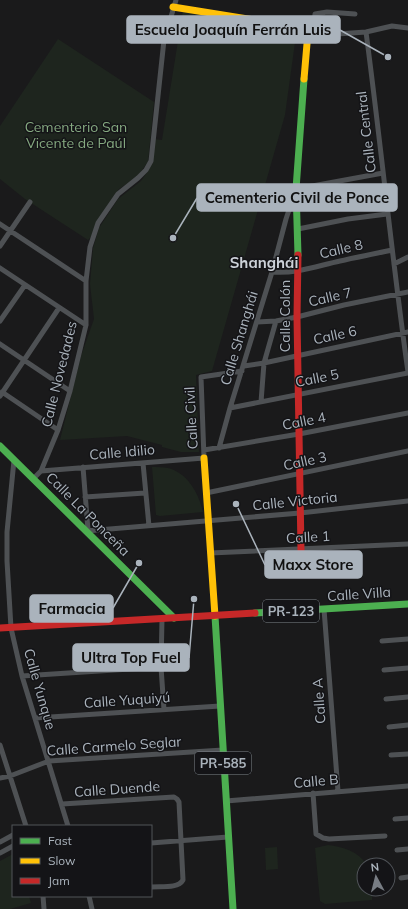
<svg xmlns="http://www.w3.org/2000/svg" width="408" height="909" font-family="Mulish,sans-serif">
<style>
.green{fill:#1e251e}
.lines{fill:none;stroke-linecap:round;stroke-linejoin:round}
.street{stroke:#4e5154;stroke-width:5}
.fast{stroke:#4caf50;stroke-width:7}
.slow{stroke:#ffc107;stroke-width:7}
.jam{stroke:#c62828;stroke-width:7}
.labels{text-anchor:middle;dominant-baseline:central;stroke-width:3;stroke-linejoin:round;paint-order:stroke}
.shield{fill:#141417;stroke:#7d838a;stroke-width:1}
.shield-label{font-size:13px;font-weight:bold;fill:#aab3bc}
.park-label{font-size:14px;fill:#85a980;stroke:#141417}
.street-label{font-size:14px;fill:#aab3bc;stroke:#141417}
.neighbourhood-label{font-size:15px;font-weight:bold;fill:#ccd1d8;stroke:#141417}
.leader{fill:none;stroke:#aab3bc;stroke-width:1.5}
.callout-dot{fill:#aab3bc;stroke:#141417;stroke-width:1.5}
.callout{fill:#aab3bc;stroke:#aab3bc;stroke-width:1.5}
.callout-label{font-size:15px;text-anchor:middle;font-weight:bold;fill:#111}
</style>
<rect width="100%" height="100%" fill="#1a1a1b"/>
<path class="green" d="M183,10L297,28L285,115L212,371L196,375L199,452H181L162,447V445L127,436L60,440L81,356L94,319L90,284L93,248L99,228L118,199L141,181L148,171L154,139L162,140Z
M58,39L154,102L148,162L137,177L119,189L97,221L91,237L88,240L25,199L0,179V126Z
M152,467C157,467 163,467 168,468C188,473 199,494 203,512L160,516L156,515Z
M328,845C343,847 358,851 367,865H364V889H372V900L325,904L320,901L315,848Z
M277,847L278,869L266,870L265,848Z
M13,854V896H29L31,903L10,909H0V861Z"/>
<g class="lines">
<path class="street" d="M308,32L314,24L315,14L327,12L355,14
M366,32C381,145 392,259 408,372
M308,36L366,32L392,26L408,28
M0,224L86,281
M298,229L348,219L387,214
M0,246L30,202
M394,264L408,257
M0,268L86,325
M272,272C296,274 317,266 340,261C357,257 375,254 392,250
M0,321L25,285
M257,322L276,321L297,317L344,305L408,292
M0,344L70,391
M244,366L264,363L408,332
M2,392L58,430
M0,396L59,308
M261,402L264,363L276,321
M230,408L408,373
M219,448L230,408L272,272L286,219L296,189L383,173
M204,450L299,434L408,413
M14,460L7,532V561L11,628L22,676L68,826
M143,463L149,526
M83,467L88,530
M41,471L204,458L201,377L242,371
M34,478L41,471L58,430L70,391L86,325V281L90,247L98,223L118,194L138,178L146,170L151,161L164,40L176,0
M206,493L408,451
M85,497L145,493
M86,531L300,513L408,501
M210,553L408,544
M324,609L338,791
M162,619L161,667L164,710
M382,641L408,639
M384,670L408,668
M22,676L161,667
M386,699L408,697
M35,718L220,706
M389,727L408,725
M0,745L26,826
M391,755L408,754
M0,778L10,776L49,761L223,750
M313,793L316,834L323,838L329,839L385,836
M226,801L408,786
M62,804L174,797L177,799L179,802L183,880C178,889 161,886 151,887
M395,819L408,818
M0,842L13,835
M151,843L228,837
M397,850L408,849
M0,853L13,846
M401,878L408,877
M43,896L44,909
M89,896L92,909"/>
<path class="fast" d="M298,255L296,189L304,79
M0,446L174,618
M255,613L408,604
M215,616L233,909"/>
<path class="slow" d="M173,7L305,28L308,32L304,79
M204,458L215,616"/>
<path class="jam" d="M298,255L297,317L301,550
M0,628L255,613"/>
</g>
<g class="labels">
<g class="shield">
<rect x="263" y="600" width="56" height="22" rx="3"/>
<rect x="195" y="752" width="56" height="22" rx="3"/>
</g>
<g class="shield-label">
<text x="291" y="611">PR-123</text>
<text x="223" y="763">PR-585</text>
</g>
<g class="park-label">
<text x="76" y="127">Cementerio San<tspan x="76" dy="16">Vicente de Paúl</tspan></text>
</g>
<g class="street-label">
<text transform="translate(366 132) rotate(-97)">Calle Central</text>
<text transform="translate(341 249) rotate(-13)">Calle 8</text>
<text transform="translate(330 297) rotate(-13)">Calle 7</text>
<text transform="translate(285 316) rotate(-90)">Calle Colón</text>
<text transform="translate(335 335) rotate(-12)">Calle 6</text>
<text transform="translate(239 338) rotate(-73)">Calle Shanghái</text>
<text transform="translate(59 374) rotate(-76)">Calle Novedades</text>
<text transform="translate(317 378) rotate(-11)">Calle 5</text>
<text transform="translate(191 418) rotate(-93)">Calle Civil</text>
<text transform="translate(304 421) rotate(-11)">Calle 4</text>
<text transform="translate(122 452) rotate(-5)">Calle Idilio</text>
<text transform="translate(305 461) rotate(-12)">Calle 3</text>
<text transform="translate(295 501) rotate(-6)">Calle Victoria</text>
<text transform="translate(88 514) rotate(45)">Calle La Ponceña</text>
<text transform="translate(308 537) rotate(-3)">Calle 1</text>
<text transform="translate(359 594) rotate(-4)">Calle Villa</text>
<text transform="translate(40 689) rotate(74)">Calle Yunque</text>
<text transform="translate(127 700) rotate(-4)">Calle Yuquiyú</text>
<text transform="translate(319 701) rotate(-94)">Calle A</text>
<text transform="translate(114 746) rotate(-4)">Calle Carmelo Seglar</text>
<text transform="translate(316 781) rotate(-5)">Calle B</text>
<text transform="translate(117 789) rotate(-4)">Calle Duende</text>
</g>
<g class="neighbourhood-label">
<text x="264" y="262">Shanghái</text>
</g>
</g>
<path class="leader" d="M388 57L340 30M173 238L197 198M236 504L265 565M139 563L113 608M194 599L189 658"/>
<g class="callout-dot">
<circle cx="388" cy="57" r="4"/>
<circle cx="173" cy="238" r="4"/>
<circle cx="236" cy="504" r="4"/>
<circle cx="139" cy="563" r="4"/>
<circle cx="194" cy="599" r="4"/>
</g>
<g class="callout">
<rect x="127" y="16" width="213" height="27" rx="4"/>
<rect x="197" y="184" width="200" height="27" rx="4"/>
<rect x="265" y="551" width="97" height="27" rx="4"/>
<rect x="30" y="595" width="83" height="27" rx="4"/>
<rect x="73" y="644" width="116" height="27" rx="4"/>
</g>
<g class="callout-label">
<text x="233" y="35">Escuela Joaquín Ferrán Luis</text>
<text x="297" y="203">Cementerio Civil de Ponce</text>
<text x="313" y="570">Maxx Store</text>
<text x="72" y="614">Farmacia</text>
<text x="131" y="663">Ultra Top Fuel</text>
</g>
<rect x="12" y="825" width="140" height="72" fill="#141417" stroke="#505459"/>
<rect x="20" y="838" width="20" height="6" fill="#4caf50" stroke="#505459"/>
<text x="48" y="845" font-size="12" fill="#aab3bc">Fast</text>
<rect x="20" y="858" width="20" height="6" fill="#ffc107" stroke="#505459"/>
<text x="48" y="865" font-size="12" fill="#aab3bc">Slow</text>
<rect x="20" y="878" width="20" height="6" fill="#c62828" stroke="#505459"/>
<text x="48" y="885" font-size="12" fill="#aab3bc">Jam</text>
<g transform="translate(376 877) rotate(353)"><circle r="19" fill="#141417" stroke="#505459"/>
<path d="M0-3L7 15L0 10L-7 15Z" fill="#787d84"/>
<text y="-6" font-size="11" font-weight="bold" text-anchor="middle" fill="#aab3bc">N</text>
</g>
</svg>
